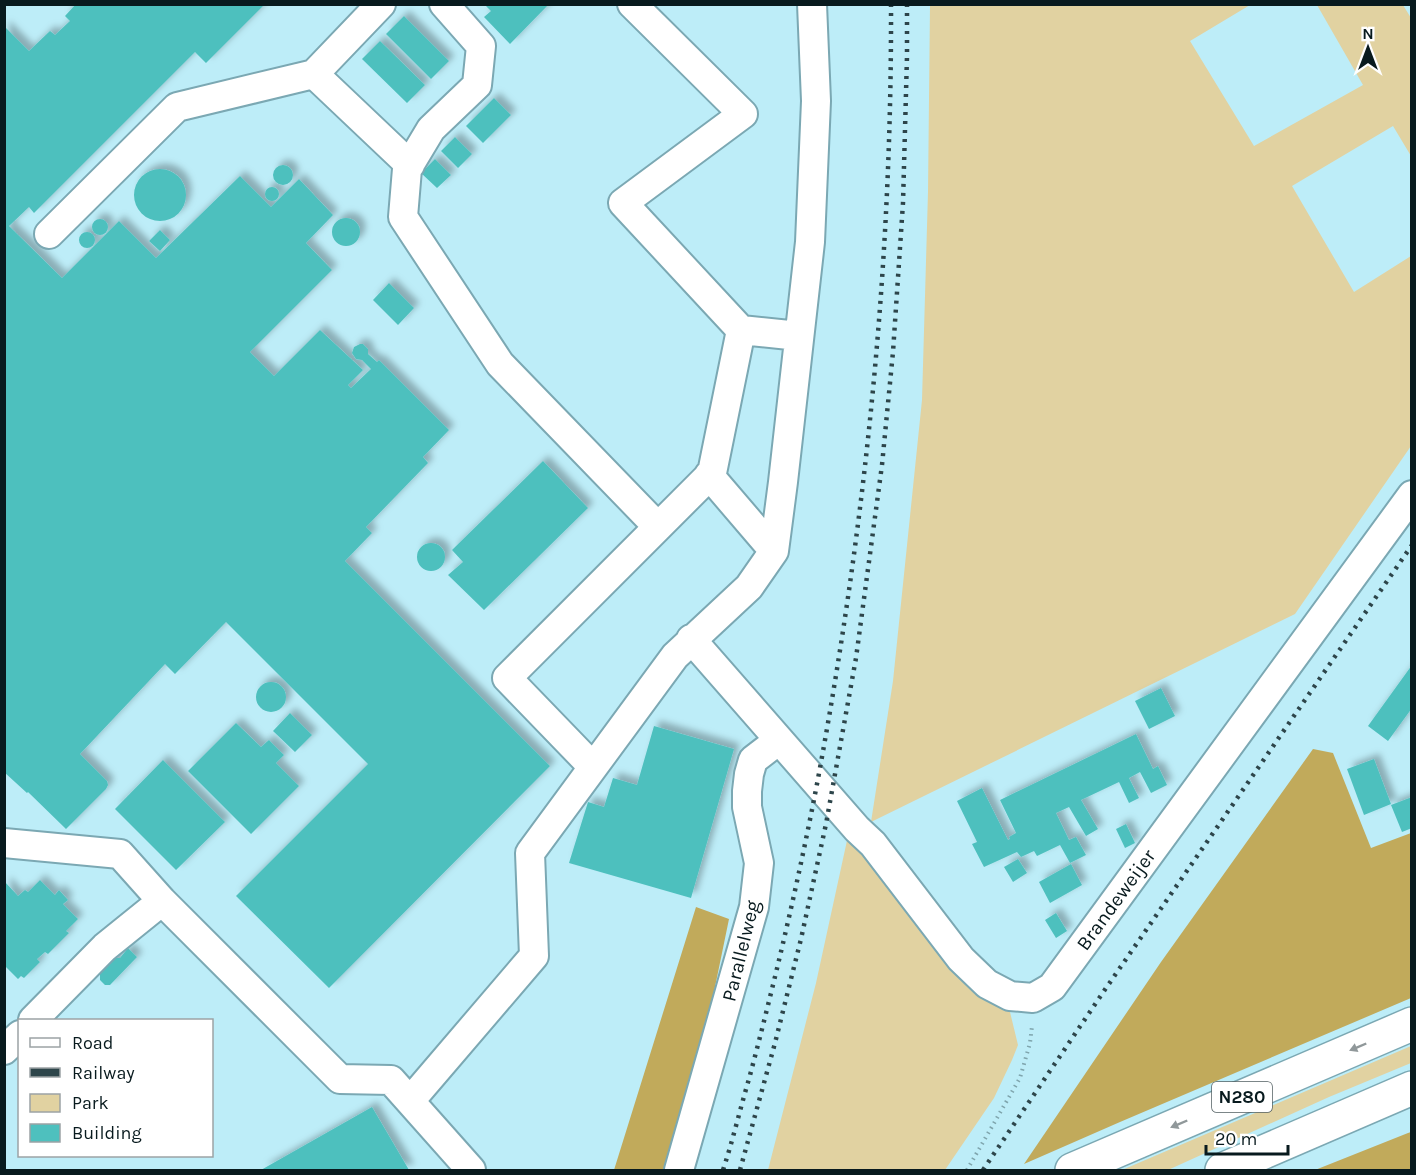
<svg xmlns="http://www.w3.org/2000/svg" width="1416" height="1175" font-family="Karla,sans-serif">
<style>
.green{fill:#e1d2a1}
.forest{fill:#c1aa5b}
.building{fill:#4ec0be;filter:url(#shadow)}
.lines{fill:none;stroke-linecap:round;stroke-linejoin:round}
.minor-casing{stroke:#7ba8b3;stroke-width:32}
.major-casing{stroke:#7ba8b3;stroke-width:36}
.path{stroke:#7fa5ad;stroke-width:4;stroke-dasharray:1.5 4.5;stroke-linecap:butt}
.minor{stroke:#fff;stroke-width:28}
.major{stroke:#fff;stroke-width:33}
.rail{stroke:#2d454a;stroke-width:4.5;stroke-dasharray:3 6;stroke-linecap:butt}
.oneway{fill:#90989a}
.labels{text-anchor:middle;dominant-baseline:central;stroke-width:4.5;stroke-linejoin:round;paint-order:stroke}
.shield{fill:#fff;stroke:#525f62;stroke-width:1.5}
.shield-label{font-size:18px;font-weight:bold;fill:#081a1e}
.street-label{font-size:20px;fill:#081a1e;stroke:#fff}
</style>
<defs>
<filter id="shadow"><feDropShadow dx="5.5" dy="-5.5" stdDeviation="3" flood-color="#0004"/></filter>
</defs>
<rect width="100%" height="100%" fill="#bdedf8"/>
<path class="green" d="M930,5H1250L1190,41L1254,146L1363,85L1317,5H1403L1411,18V156L1393,126L1292,186L1354,292L1411,256V446L1295,614L871,822L893,681L922,400L928,192Z
M848,836L911,918L948,962L1003,1006L1010,1012L1018,1045L1012,1060L994,1098L945,1170H768L816,983Z
M1411,1046V1063L1329,1097L1168,1170H1122Z"/>
<path class="forest" d="M1313,749L1333,753L1371,848L1411,833V998L1120,1122L1024,1164L1161,962Z
M696,907L729,919L709,1016L666,1170H614Z
M1411,1132V1170H1315L1408,1133Z"/>
<path class="building" d="M76,4H265L206,63L195,52L34,213L29,207L9,226L62,278L119,221L156,258L240,176L271,207L299,179L333,215L306,243L332,270L250,352L274,376L320,330L363,370L348,385L351,388L371,369L362,360L356,359L352,353L354,347L360,344H363L368,349V354L377,362L379,360L449,430L423,457L428,463L366,527L372,533L345,561L550,766L329,988L236,896L368,764L226,622L175,674L165,664L80,754L107,781L108,785L106,789L66,829L28,792L27,793L4,772V26L29,51L50,31L55,35L70,21L65,16Z
M487,4H549L510,44L484,17L491,11L486,6Z
M404,16L449,61L431,79L386,34Z
M380,41L425,85L407,103L362,59Z
M494,98L511,115L483,143L466,126Z
M455,137L472,154L458,168L441,151Z
M435,159L451,175L437,188L421,173Z
M273 175a10 10 0 1 1 20 0a10 10 0 1 1-20 0Z
M134 195a26 26 0 1 1 52 0a26 26 0 1 1-52 0Z
M265 194a7 7 0 1 1 14 0a7 7 0 1 1-14 0Z
M332 232a14 14 0 1 1 28 0a14 14 0 1 1-28 0Z
M92 227a8 8 0 1 1 16 0a8 8 0 1 1-16 0Z
M160,230L170,240L160,251L149,241Z
M79 240a8 8 0 1 1 16 0a8 8 0 1 1-16 0Z
M389,283L414,308L398,325L373,300Z
M543,461L588,508L484,610L448,575L463,562L452,550Z
M417 557a14 14 0 1 1 28 0a14 14 0 1 1-28 0Z
M1412,665V708L1388,741L1368,726Z
M256 697a15 15 0 1 1 30 0a15 15 0 1 1-30 0Z
M1161,688L1175,716L1149,729L1135,701Z
M290,713L312,735L295,752L273,731Z
M236,723L261,747L269,740L284,755L276,763L299,786L251,834L188,771Z
M654,726L734,749L691,898L569,863L588,802L604,807L613,778L637,785Z
M1136,734L1153,769L1158,766L1167,785L1151,793L1140,772L1129,778L1139,798L1129,803L1119,782L1081,800L1098,829L1086,836L1069,807L1056,813L1069,840L1076,837L1086,855L1070,863L1060,845L1037,856L1034,851L1021,857L1017,852L984,867L972,844L977,842L957,801L982,788L1008,840L1010,839L1009,837L1016,833L1000,800Z
M1374,759L1391,804L1364,815L1347,769Z
M163,760L225,822L176,870L115,809Z
M1412,797V828L1402,832L1391,805Z
M1126,824L1135,843L1125,848L1116,829Z
M1018,859L1027,873L1013,882L1004,867Z
M1071,864L1082,885L1050,903L1039,882Z
M40,880L55,895L59,890L68,900L63,904L78,919L66,931L69,933L48,954L45,952L37,959L40,962L24,978L21,976L18,979L5,966V882L18,896L25,890L28,892Z
M1056,913L1067,931L1056,938L1045,920Z
M128,948L137,957L110,985H105L100,980V973L114,958H120Z
M372,1107L409,1170H261Z"/>
<g class="lines">
<g class="minor-casing">
<path id="minor" d="M444,4L481,46L477,85L431,129L407,169L403,217L500,364L658,527
M632,4L743,114L623,203L741,330L799,336
M314,74L381,4
M49,234L177,107L314,74L410,165
M709,475L774,551
M691,639L857,829L873,844L961,959L987,984L1010,996L1033,998L1052,987L1412,495
M593,767L507,678L712,473L741,330
M4,843L120,854L162,901L340,1079L391,1080L471,1170
M33,1020L105,947L162,901
M4,1050L20,1035
M410,1101L534,956L530,853L675,656L749,587L774,551L783,482L810,242L816,101L812,4
M679,1170L754,907L759,863L747,807V791L749,774L753,760L779,740"/>
</g>
<g class="major-casing">
<path id="major" d="M1072,1170L1412,1024
M1222,1170L1412,1088"/>
</g>
<path class="path" d="M967,1170L1020,1078L1030,1043L1032,1026"/>
<use href="#minor" class="minor"/>
<use href="#major" class="major"/>
<path class="rail" d="M723,1170C733,1140 740,1109 749,1079C775,981 798,883 817,784C865,527 892,266 891,4
M740,1170L775,1043L801,939L826,824L856,658L882,465L893,352L903,203L907,56V4
M983,1170L1104,991L1412,545"/>
</g>
<defs><path id="oneway-solid" d="M-6-.8H1V-3.2L6.5 0L1 3.2V.8H-6Z" transform="scale(1.5)"/></defs>
<g class="oneway">
<use href="#oneway-solid" transform="translate(1358 1047) rotate(157)"/>
<use href="#oneway-solid" transform="translate(1179 1124) rotate(157)"/>
</g>
<g class="labels">
<rect class="shield" x="1212" y="1082" width="60" height="30" rx="4.5"/>
<g class="shield-label">
<text x="1242" y="1097">N280</text>
</g>
<g class="street-label">
<text transform="translate(1116 900) rotate(-54)">Brandeweijer</text>
<text transform="translate(741 951) rotate(-76)">Parallelweg</text>
</g>
</g>
<rect width="1416" height="1175" fill="none" stroke="#081a1e" stroke-width="12"/>
<rect x="18" y="1019" width="195" height="138" fill="#ffffff" stroke="#9ca3a5" stroke-width="1.5"/>
<rect x="30" y="1038" width="30" height="9" fill="#ffffff" stroke="#9ca3a5" stroke-width="1.5"/>
<text x="72" y="1049" font-size="18" fill="#081a1e">Road</text>
<rect x="30" y="1068" width="30" height="9" fill="#2d454a" stroke="#9ca3a5" stroke-width="1.5"/>
<text x="72" y="1079" font-size="18" fill="#081a1e">Railway</text>
<rect x="30" y="1094" width="30" height="18" fill="#e1d2a1" stroke="#9ca3a5" stroke-width="1.5"/>
<text x="72" y="1109" font-size="18" fill="#081a1e">Park</text>
<rect x="30" y="1124" width="30" height="18" fill="#4ec0be" stroke="#9ca3a5" stroke-width="1.5"/>
<text x="72" y="1139" font-size="18" fill="#081a1e">Building</text>
<g transform="translate(1368 48)" stroke="#ffffff" stroke-width="4.5" paint-order="stroke">
<path d="M0-4.5L10 22L0 15L-10 22Z" fill="#081a1e"/>
<text y="-9" font-size="16" font-weight="bold" text-anchor="middle" fill="#081a1e">N</text>
</g>
<path d="M1206 1145v9h82v-9" fill="none" stroke="#081a1e" stroke-width="3"/>
<text x="1215" y="1145" font-size="18" fill="#081a1e" stroke="#ffffff" stroke-width="4.5" paint-order="stroke">20 m</text>
</svg>
